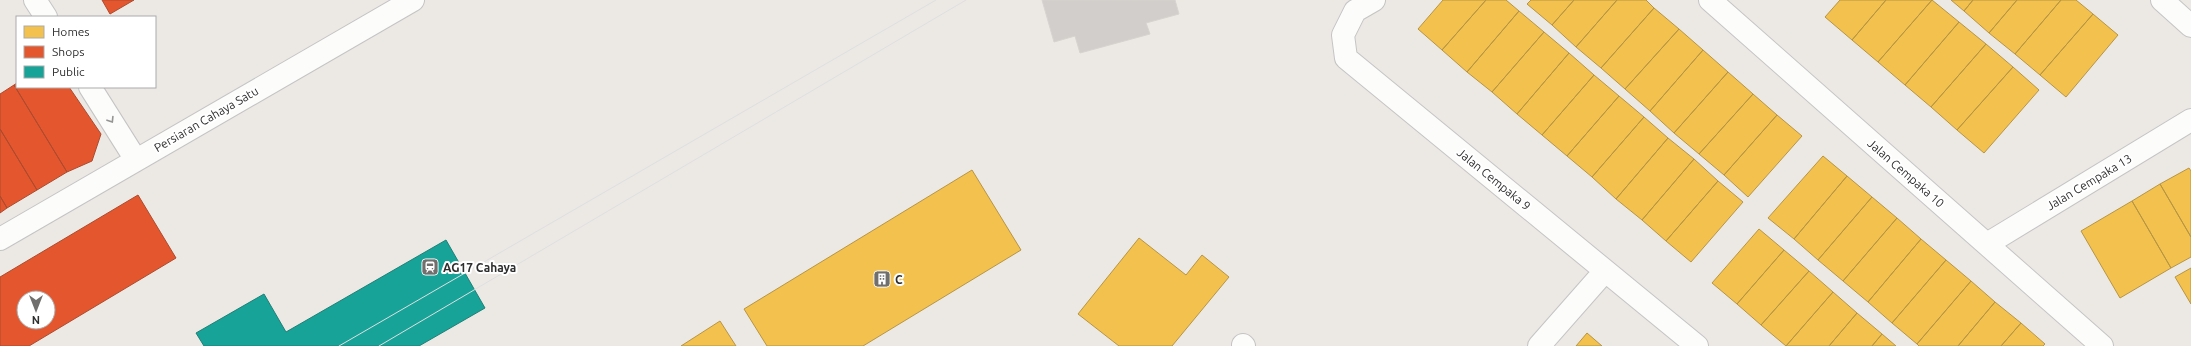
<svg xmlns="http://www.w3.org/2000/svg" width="2191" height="346" font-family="Ubuntu,sans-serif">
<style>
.homes{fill:#f2c14e;stroke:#b79544}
.shops{fill:#e4572e;stroke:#ad4b2e;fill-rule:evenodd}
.public{fill:#17a398;stroke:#1e8078}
.building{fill:#d1cecb;stroke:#d7d4d0}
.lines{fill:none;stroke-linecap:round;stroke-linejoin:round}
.minor-casing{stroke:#c5c4c5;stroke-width:24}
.minor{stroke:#fcfcfb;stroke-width:22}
.tram{stroke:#dfdfe1;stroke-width:1}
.oneway{stroke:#959594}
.labels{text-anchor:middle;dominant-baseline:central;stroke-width:4;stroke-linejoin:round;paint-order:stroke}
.street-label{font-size:12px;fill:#2e2e2e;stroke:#fff}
.poi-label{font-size:12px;font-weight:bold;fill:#2e2e2e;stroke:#fff;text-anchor:start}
</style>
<rect width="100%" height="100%" fill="#ece8e4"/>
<path class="homes" d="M1443,0H1486L1442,50L1418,29Z
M1486,0H1506L1519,11L1467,72L1442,50Z
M1531,0H1574L1552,25L1527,4Z
M1574,0H1617L1576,47L1552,25Z
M1617,0H1646L1654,8L1601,68L1576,47Z
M1840,0H1886L1852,40L1825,17Z
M1886,0H1932L1878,62L1852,40Z
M1932,0L1959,22L1905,85L1878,62Z
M1951,0H1973L1964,11Z
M1973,0H2017L1989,33L1964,11Z
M2017,0H2061L2015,54L1989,33Z
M2061,0H2076L2093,14L2040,75L2015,54Z
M1654,8L1679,29L1625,89L1601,68Z
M1519,11L1544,32L1492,92L1467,72Z
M2093,14L2118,35L2066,97L2040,75Z
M1959,22L1986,44L1931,107L1905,85Z
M1679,29L1703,50L1650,111L1625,89Z
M1544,32L1569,53L1517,114L1492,92Z
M1986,44L2013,67L1957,130L1931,107Z
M1703,50L1728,72L1674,133L1650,111Z
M1569,53L1594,75L1542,135L1517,114Z
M2013,67L2039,90L1984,153L1957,130Z
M1728,72L1753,94L1699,154L1674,133Z
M1594,75L1619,96L1567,156L1542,135Z
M1753,94L1777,115L1724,175L1699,154Z
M1619,96L1644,117L1592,177L1567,156Z
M1777,115L1802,136L1748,197L1724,175Z
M1644,117L1668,138L1616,199L1592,177Z
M1668,138L1694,159L1642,220L1616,199Z
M1823,156L1847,176L1794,239L1768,218Z
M1694,159L1718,181L1666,241L1642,220Z
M2189,168L2191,171V237L2160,184Z
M972,170L1021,250L863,346H767L744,309Z
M1847,176L1872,197L1818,260L1794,239Z
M1718,181L1743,202L1691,262L1666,241Z
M2160,184L2191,237V257L2171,268L2132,201Z
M1872,197L1897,218L1843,281L1818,260Z
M2132,201L2171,268L2120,298L2081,231Z
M1897,218L1921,239L1868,302L1843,281Z
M1759,229L1784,250L1737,304L1712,283Z
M1139,238L1186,275L1202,255L1229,277L1172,346H1119L1078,314Z
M1921,239L1946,260L1892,323L1868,302Z
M1784,250L1809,271L1761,325L1737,304Z
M1946,260L1971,281L1917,344L1892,323Z
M2191,268V304L2175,277Z
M1809,271L1833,292L1786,346L1761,325Z
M1971,281L1995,302L1958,346H1919L1917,344Z
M1833,292L1857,313L1829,346H1786Z
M1995,302L2021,323L2001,346H1958Z
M1857,313L1882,334L1872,346H1829Z
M720,321L736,346H681Z
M2021,323L2045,344L2043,346H2001Z
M1587,333L1602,346H1576Z
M1882,334L1896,346H1872Z"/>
<path class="shops" d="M102,0H134L110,14Z
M17,83V87H69L101,134L92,161L67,172L14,85Z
M14,85L67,172L37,190L0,129V94Z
M0,129L37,190L7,208L0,196Z
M138,195L176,258L29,346H0V277ZM24,298H48V322H24Z
M0,196L7,208L0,213Z"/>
<path class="public" d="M446,240L485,308L419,346H204L196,333L264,294L286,332Z"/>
<path class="building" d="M1042,0H1175L1179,14L1146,23L1150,34L1080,53L1075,36L1054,42Z"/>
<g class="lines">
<g class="minor-casing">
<path id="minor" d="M35,0L46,17
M1374,0L1355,11L1343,35L1346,58L1697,346
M1710,0L2102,346
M2162,0L2191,26
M90,87L136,160
M0,239L413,0
M1987,244L2191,120
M1243,345L1244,346
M1539,346L1605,271"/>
</g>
<use href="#minor" class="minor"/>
<path class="tram" d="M339,346L936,0
M379,346L966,0"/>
</g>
<defs><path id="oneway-chevron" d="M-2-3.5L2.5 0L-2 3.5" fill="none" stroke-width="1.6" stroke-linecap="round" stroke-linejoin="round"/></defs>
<use class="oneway" href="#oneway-chevron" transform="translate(111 120) rotate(58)"/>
<defs>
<g id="station-square" transform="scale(0.9)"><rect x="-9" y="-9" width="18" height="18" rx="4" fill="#706f6e" stroke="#fff"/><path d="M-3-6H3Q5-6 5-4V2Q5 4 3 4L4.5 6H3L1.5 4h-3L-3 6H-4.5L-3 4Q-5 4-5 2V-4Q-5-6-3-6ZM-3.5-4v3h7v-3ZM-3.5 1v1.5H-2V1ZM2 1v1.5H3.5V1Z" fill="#fff"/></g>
<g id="building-square" transform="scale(0.9)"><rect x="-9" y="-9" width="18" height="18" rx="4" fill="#706f6e" stroke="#fff"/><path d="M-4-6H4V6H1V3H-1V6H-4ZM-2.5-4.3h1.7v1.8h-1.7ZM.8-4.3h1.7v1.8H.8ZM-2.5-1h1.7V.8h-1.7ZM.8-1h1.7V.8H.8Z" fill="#fff"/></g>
</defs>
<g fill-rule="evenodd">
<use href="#station-square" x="430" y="267"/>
<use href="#building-square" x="882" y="279"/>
</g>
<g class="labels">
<g class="street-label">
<text transform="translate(206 119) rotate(-30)">Persiaran Cahaya Satu</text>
<text transform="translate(1906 173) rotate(41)">Jalan Cempaka 10</text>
<text transform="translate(1494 179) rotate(39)">Jalan Cempaka 9</text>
<text transform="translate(2089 182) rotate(-31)">Jalan Cempaka 13</text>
</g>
<g class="poi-label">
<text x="443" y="267">AG17 Cahaya</text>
<text x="895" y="279">C</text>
</g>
</g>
<rect x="16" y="16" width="140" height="72" fill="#ffffff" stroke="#ababab"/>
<rect x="24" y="26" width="20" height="12" fill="#f2c14e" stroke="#ababab"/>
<text x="52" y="36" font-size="12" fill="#2e2e2e">Homes</text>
<rect x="24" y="46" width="20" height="12" fill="#e4572e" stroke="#ababab"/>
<text x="52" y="56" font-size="12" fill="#2e2e2e">Shops</text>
<rect x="24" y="66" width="20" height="12" fill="#17a398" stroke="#ababab"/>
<text x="52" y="76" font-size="12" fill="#2e2e2e">Public</text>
<g transform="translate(36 310) rotate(180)"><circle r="19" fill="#ffffff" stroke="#ababab"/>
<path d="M0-3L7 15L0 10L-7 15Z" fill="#706f6e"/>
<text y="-6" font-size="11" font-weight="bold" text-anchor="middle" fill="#2e2e2e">N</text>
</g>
</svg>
